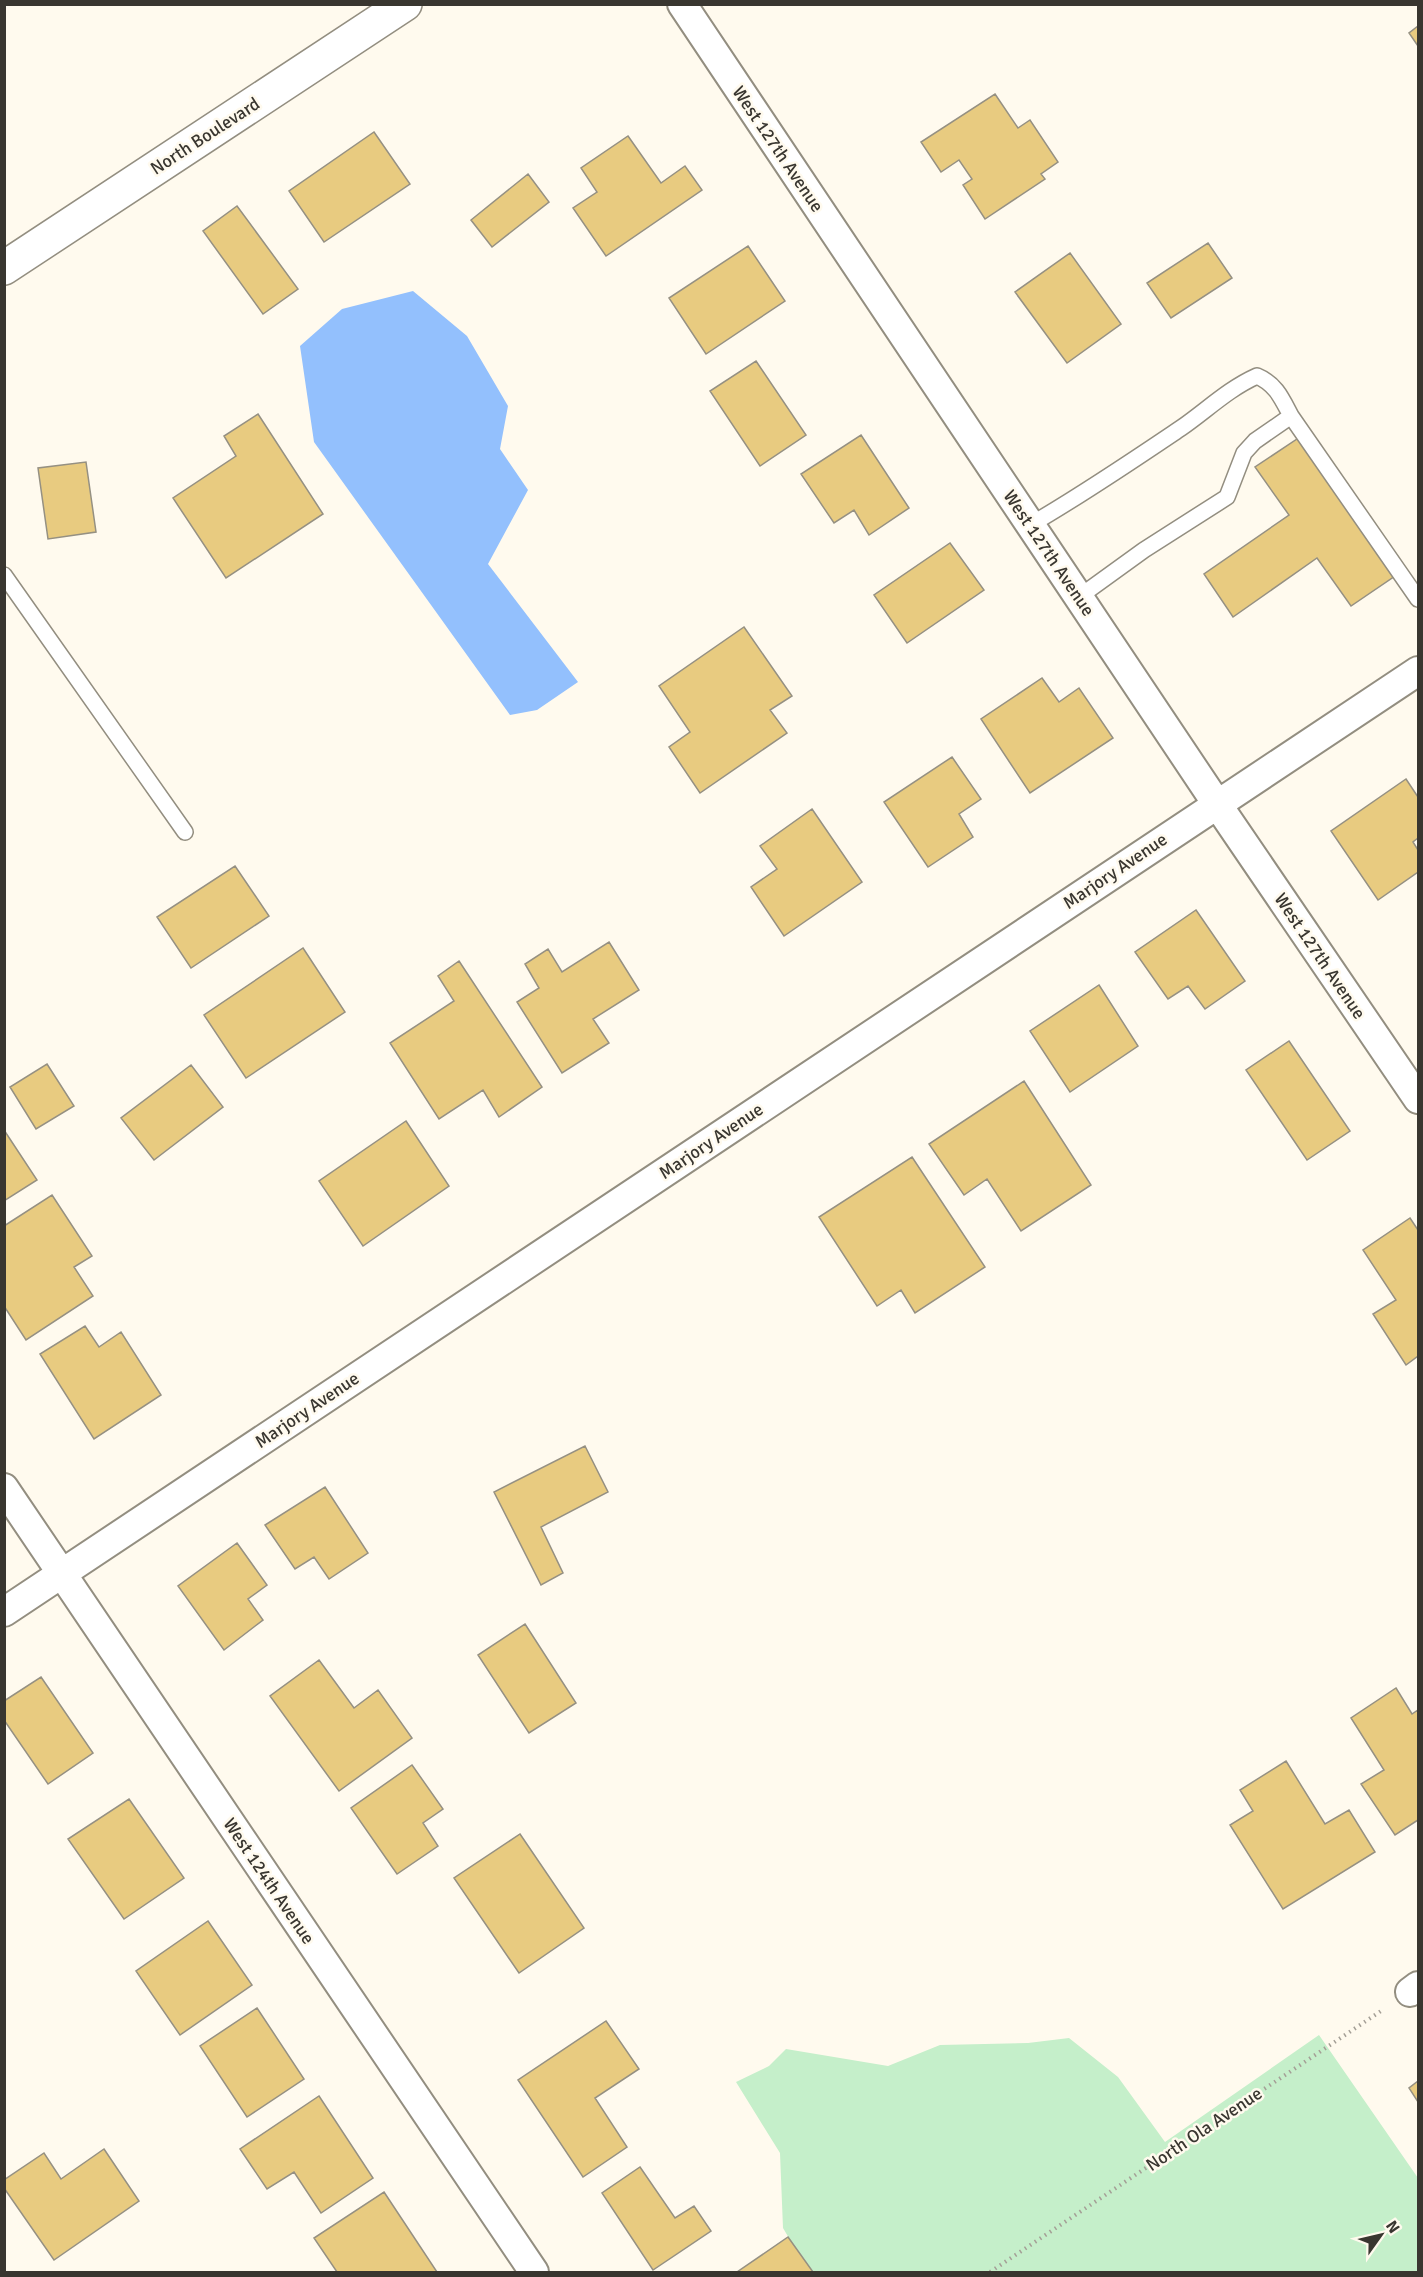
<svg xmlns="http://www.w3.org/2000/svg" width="1423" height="2277" font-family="Signika,sans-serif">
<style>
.green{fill:#c5efca}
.water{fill:#93c0fd}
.building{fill:#e8cb80;stroke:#959082;stroke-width:1.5}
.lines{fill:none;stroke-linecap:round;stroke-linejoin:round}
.service-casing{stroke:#938e80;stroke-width:18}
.minor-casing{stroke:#938e80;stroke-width:32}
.tertiary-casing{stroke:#938e80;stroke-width:36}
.path{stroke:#a49f96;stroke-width:4;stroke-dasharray:1.5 4.5;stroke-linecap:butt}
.service{stroke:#fff;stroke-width:15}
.minor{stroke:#fff;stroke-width:28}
.tertiary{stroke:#fff;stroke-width:33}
.labels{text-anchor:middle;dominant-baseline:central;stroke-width:5;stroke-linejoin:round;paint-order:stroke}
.street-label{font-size:18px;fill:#393630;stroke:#fffaee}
</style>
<rect width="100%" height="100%" fill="#fffaee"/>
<path class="green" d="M1319,2035L1418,2178V2272H809L783,2228L780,2153L736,2082L769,2066L786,2049L888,2066L940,2045L1028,2043L1069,2038L1118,2077L1165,2142Z"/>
<path class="water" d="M413,291L467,336L508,406L500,449L528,490L488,564L578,682L537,710L510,715L314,442L300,346L342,309Z"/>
<path class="building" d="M1418,26V46L1409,33Z
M995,94L1018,128L1030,120L1058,162L1041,174L1045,179L985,219L963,185L972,179L959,160L941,172L921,142Z
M374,132L410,184L324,242L289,191Z
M628,136L661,183L685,166L702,190L606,256L573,208L597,192L581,168Z
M528,174L549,202L492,247L471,220Z
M237,206L298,289L263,314L203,231Z
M1208,243L1232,278L1171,318L1147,283Z
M748,246L785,301L706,354L669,298Z
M1070,253L1121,324L1067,363L1015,292Z
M756,361L806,435L760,466L710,391Z
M258,414L323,514L226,578L173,498L236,456L224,436Z
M861,435L909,508L869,535L854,510L834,523L801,474Z
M1300,437L1395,576L1351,606L1317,558L1233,617L1204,574L1289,515L1255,467Z
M86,462L96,532L48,539L38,468Z
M950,543L984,590L907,643L874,595Z
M744,627L792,696L770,710L787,733L700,793L669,747L690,732L659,686Z
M1042,678L1059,702L1079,688L1113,738L1030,793L981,719Z
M952,757L981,799L959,814L973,837L928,867L884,802Z
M1406,779L1418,797V838L1413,842L1418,850V872L1378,900L1331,831Z
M812,809L862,882L784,936L751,887L777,869L760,846Z
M235,866L269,916L191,968L157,917Z
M1196,910L1245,981L1205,1009L1188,986L1168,999L1135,952Z
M609,942L639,990L593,1019L609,1043L562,1073L517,1002L539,988L525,964L548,949L562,972Z
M303,948L345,1012L246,1078L204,1015Z
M459,961L542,1087L499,1117L483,1090L439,1119L390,1043L454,1001L438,976Z
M1099,985L1138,1046L1070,1092L1030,1031Z
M1289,1041L1350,1131L1307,1160L1246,1070Z
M47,1064L74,1106L36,1129L10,1087Z
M191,1065L223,1107L154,1160L121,1118Z
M1024,1081L1091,1185L1021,1231L987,1179L964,1195L929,1144Z
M406,1121L449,1186L363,1246L319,1181Z
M4,1130L37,1180L4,1201Z
M912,1157L985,1267L915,1313L901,1290L877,1306L819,1217Z
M52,1195L92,1256L74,1267L93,1296L26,1340L4,1306V1226Z
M1410,1218L1418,1230V1356L1406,1365L1373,1314L1396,1300L1363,1250Z
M85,1326L99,1347L121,1332L161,1395L94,1439L40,1354Z
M585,1446L608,1492L541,1527L563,1573L541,1585L494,1492Z
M325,1487L368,1553L329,1579L314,1557L295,1569L265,1525Z
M237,1543L267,1585L248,1599L263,1620L224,1650L178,1586Z
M525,1624L576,1703L529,1733L478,1655Z
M319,1660L354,1708L378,1690L412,1738L339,1791L270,1696Z
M41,1677L93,1753L48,1784L4,1720V1701Z
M1396,1688L1412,1714L1418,1710V1820L1395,1835L1361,1784L1384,1770L1351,1718Z
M1286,1761L1325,1824L1349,1810L1375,1852L1283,1909L1230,1825L1253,1811L1240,1790Z
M412,1765L443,1809L423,1823L438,1846L397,1874L351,1808Z
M129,1799L184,1878L124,1919L68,1839Z
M520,1834L584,1928L519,1973L454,1878Z
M208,1921L252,1985L180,2035L136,1971Z
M257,2008L304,2079L247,2117L200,2046Z
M606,2021L639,2069L595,2098L627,2147L583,2177L518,2080Z
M1418,2081V2102L1409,2088Z
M319,2096L373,2178L321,2213L294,2172L267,2189L240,2149Z
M104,2149L139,2201L54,2260L4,2188V2180L44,2153L61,2179Z
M640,2167L675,2218L694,2206L711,2231L653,2270L602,2193Z
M384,2192L437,2272H337L314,2238Z
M788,2237L813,2272H737Z"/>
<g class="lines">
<g class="service-casing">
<path id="service" d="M1030,525C1082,495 1132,461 1181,428C1207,410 1228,389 1257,376C1276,384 1282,399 1291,416L1418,599
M4,575L185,832
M1079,597L1144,550L1227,497L1244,453L1255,441L1291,416"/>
</g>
<g class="minor-casing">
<path id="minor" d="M682,4L1217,804L1418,1099
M4,1488L534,2272
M4,1612L1418,671
M1410,1992L1418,1986"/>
</g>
<g class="tertiary-casing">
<path id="tertiary" d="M4,268L405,4"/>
</g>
<path class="path" d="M990,2272L1384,2009"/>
<use href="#service" class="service"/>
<use href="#minor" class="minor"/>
<use href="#tertiary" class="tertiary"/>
</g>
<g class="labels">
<g class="street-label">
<text transform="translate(205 136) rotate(-33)">North Boulevard</text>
<text transform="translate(778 149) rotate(56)">West 127th Avenue</text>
<text transform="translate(1049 553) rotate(56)">West 127th Avenue</text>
<text transform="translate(1115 871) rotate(-34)">Marjory Avenue</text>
<text transform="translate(1320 956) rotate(56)">West 127th Avenue</text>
<text transform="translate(711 1141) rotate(-34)">Marjory Avenue</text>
<text transform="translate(307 1410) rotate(-34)">Marjory Avenue</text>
<text transform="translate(269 1881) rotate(56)">West 124th Avenue</text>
<text transform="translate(1204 2129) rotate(-34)">North Ola Avenue</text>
</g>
</g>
<rect width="1423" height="2277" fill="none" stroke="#393630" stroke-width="12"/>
<g transform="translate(1381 2235) rotate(56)" stroke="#fffaee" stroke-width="4.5" paint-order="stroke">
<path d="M0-4.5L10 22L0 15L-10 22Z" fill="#393630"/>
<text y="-9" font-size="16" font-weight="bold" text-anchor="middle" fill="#393630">N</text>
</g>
</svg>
